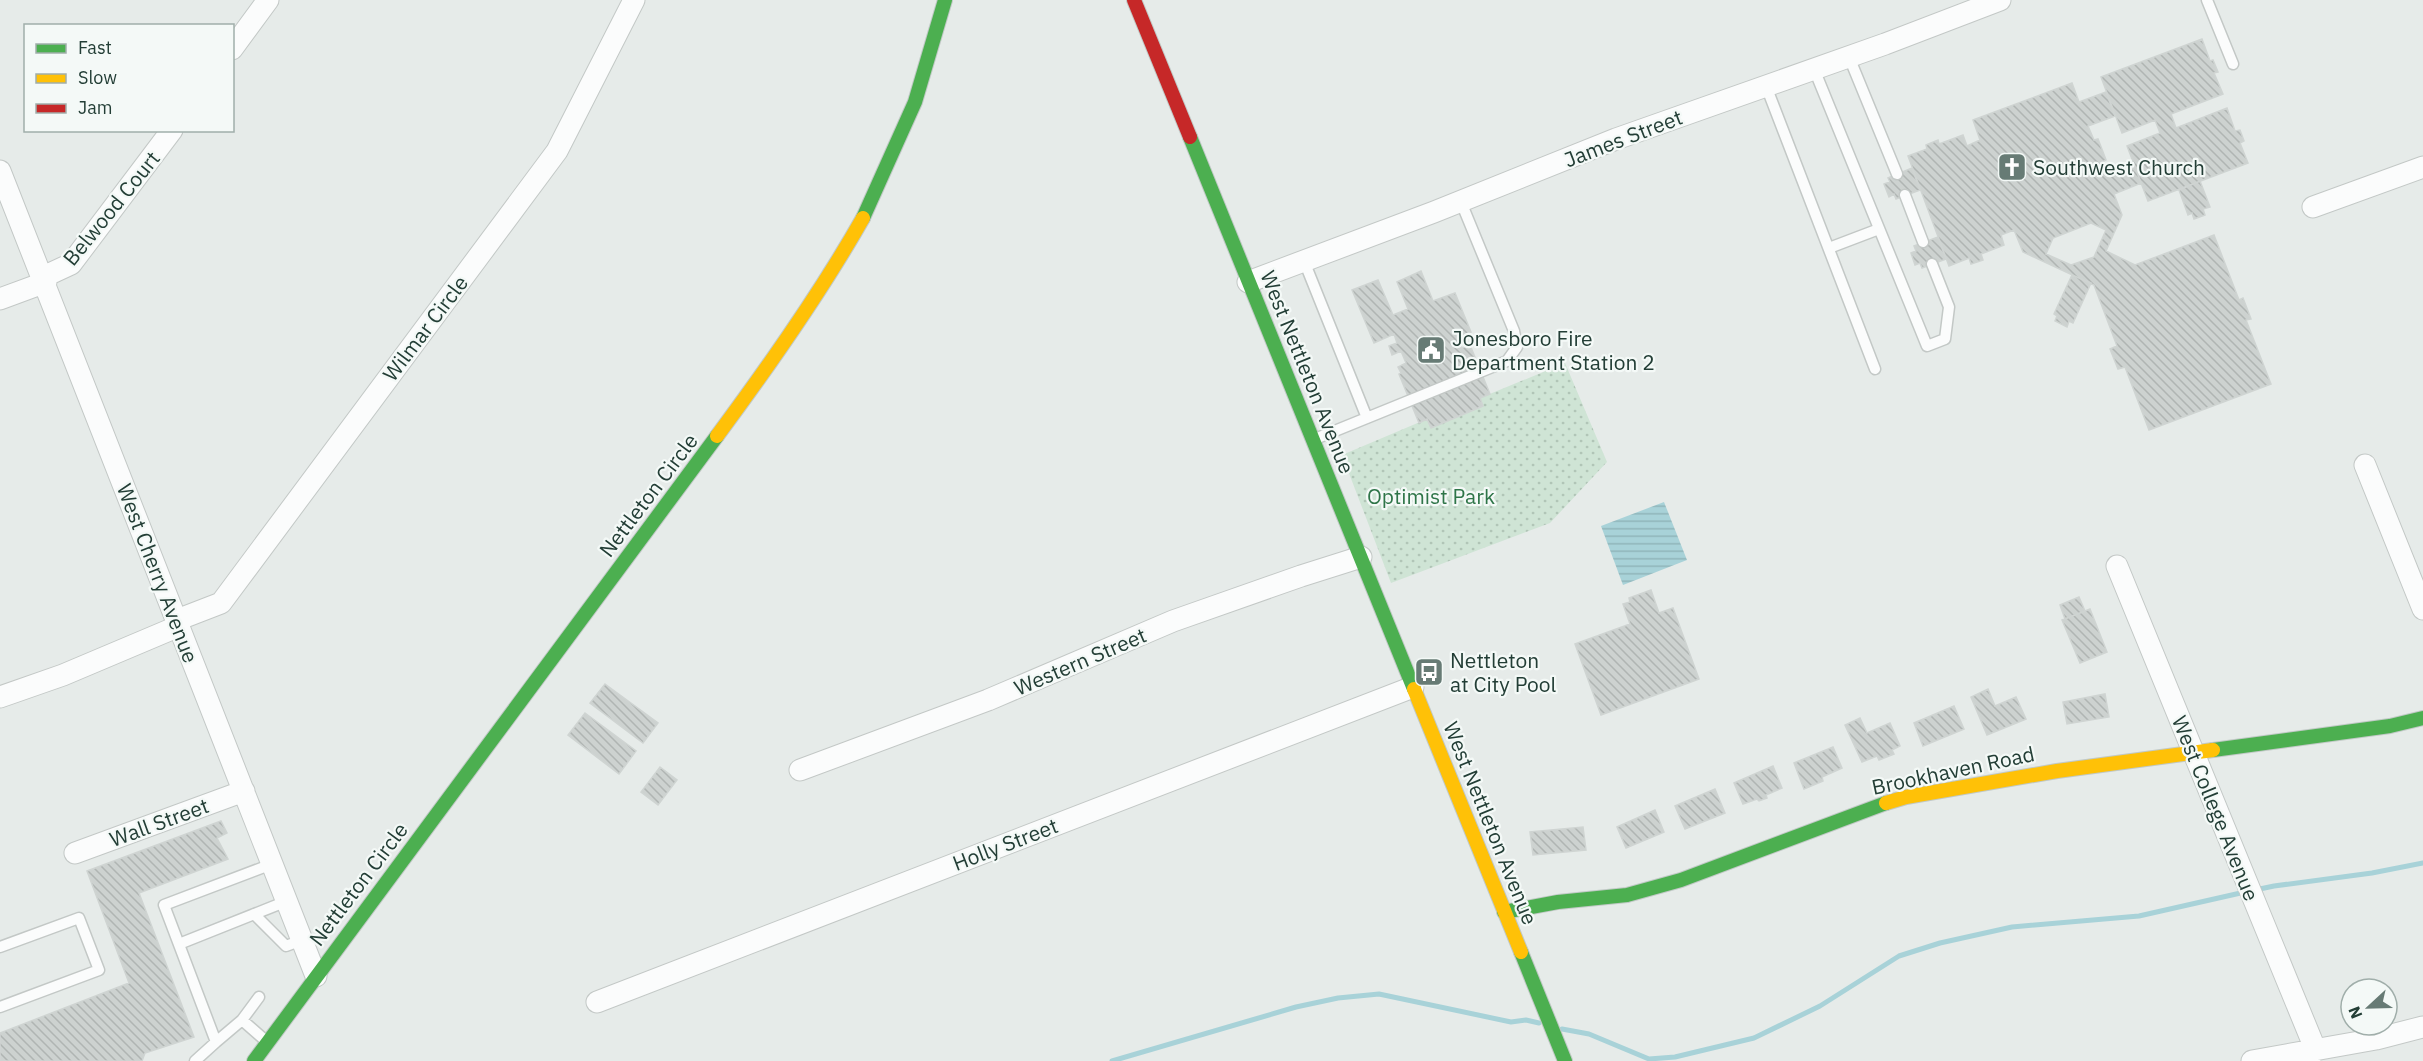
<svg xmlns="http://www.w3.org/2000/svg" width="2423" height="1061" font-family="'IBM Plex Sans',sans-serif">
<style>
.park{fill:url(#park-dots)}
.water{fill:url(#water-rules)}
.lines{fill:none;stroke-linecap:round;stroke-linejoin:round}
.stream{stroke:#a8d2d8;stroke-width:5}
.building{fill:url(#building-back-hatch);stroke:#cfd4d2;stroke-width:1.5;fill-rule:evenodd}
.lane-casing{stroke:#c3c8c6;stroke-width:13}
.street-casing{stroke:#c3c8c6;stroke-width:23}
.fast-casing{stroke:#c1c9c6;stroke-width:16}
.slow-casing{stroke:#c1c9c6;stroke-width:16}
.jam-casing{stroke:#c1c9c6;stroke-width:16}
.lane{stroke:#fbfcfc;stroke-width:10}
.street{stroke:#fbfcfc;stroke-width:21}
.fast{stroke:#4caf50;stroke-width:14}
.slow{stroke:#ffc107;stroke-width:14}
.jam{stroke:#c62828;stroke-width:14}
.labels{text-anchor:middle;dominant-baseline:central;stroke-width:4.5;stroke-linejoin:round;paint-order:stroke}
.street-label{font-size:21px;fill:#233e36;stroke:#f4f9f7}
.poi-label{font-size:21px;fill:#233e36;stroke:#f4f9f7;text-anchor:start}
.park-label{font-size:21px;fill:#2e7548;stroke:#f4f9f7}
</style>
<defs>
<pattern id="park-dots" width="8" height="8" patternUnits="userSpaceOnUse" patternTransform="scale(1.5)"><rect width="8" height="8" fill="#cfe4d5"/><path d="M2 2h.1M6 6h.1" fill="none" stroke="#b1c5b7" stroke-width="1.8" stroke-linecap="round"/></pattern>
<pattern id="water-rules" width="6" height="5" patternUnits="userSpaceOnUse" patternTransform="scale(1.5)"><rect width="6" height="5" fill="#a8d2d8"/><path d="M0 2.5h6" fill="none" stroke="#90b5ba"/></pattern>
<pattern id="building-back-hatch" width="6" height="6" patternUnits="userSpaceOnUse" patternTransform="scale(1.5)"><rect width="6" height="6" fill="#cdd2d0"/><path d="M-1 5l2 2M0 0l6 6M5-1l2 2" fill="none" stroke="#b0b5b3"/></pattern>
</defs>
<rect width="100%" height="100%" fill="#e6ebe9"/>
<path class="park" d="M1565,363L1607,462L1550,523L1391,583L1342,455L1427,419L1431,428L1483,406L1480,398Z"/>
<path class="water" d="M1664,502L1687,560L1623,585L1601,526Z"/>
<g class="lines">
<path class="stream" d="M2255,890L2274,886L2372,873L2423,863
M1562,1029L1589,1034L1649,1059L1675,1057L1754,1038L1820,1006L1899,956L1940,943L2012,927L2139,916L2245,892
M1112,1061L1296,1007L1338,998L1379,994L1511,1022L1526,1020L1539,1023"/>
</g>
<path class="building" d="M2202,39L2210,61L2213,60L2218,72L2214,73L2223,94L2171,114L2176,128L2227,108L2235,131L2240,130L2244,141L2240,143L2248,163L2148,201L2127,146L2160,133L2155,120L2122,133L2101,77Z
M2072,83L2079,102L2106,92L2115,116L2088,126L2094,140L2098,139L2106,160L2102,162L2106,173L2133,162L2141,183L2114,194L2122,215L2106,251L2135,265L2214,235L2239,300L2243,298L2251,319L2246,320L2271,384L2149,430L2125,367L2118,369L2110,349L2117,346L2094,285L2023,252L2014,230L2001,235L2004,245L1981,254L1983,260L1971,264L1969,258L1949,266L1908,156L1927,149L1926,145L1938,140L1939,144L1963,135L1967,146L1980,140L1973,120ZM2091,223L2106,230L2094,257L2071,265L2046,254L2053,238Z
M1912,168L1920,190L1896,199L1894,194L1889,197L1884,184L1890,182L1888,178Z
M2200,181L2210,207L2203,209L2205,215L2194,219L2192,213L2188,215L2179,190Z
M1938,237L1946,259L1922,268L1920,263L1915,265L1911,253L1916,251L1914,246Z
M1421,271L1433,301L1455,293L1471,332L1458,338L1462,348L1470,345L1490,394L1480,398L1483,406L1431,428L1427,419L1419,423L1399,374L1401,373L1398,367L1406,363L1401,351L1392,355L1389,346L1397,343L1394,334L1374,343L1352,290L1378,280L1393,315L1408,309L1397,282Z
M2072,275L2091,283L2073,323L2069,321L2067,327L2055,321L2057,316L2054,314Z
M1651,590L1659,613L1673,608L1699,679L1601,715L1575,644L1630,624L1623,604L1630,602L1629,598Z
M2079,597L2085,611L2065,619L2060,605Z
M2090,609L2107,652L2080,663L2062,620Z
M605,684L658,723L643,743L590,703Z
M1988,689L1995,706L2016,697L2026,719L1987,735L1971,697Z
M2105,694L2109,717L2067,724L2063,702Z
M1954,706L1964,729L1923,746L1914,723Z
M585,713L636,751L619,774L568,735Z
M1860,718L1867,733L1890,723L1900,746L1892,750L1894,754L1879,760L1877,756L1862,762L1845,725Z
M1833,747L1842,768L1822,777L1823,781L1804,789L1794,763Z
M1773,766L1782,788L1766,795L1767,798L1759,801L1757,799L1743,804L1734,783Z
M660,767L677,780L658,805L641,792Z
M1715,789L1725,813L1685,829L1675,806Z
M1655,810L1664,832L1626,848L1617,827Z
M221,821L227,833L217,838L228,859L139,893L194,1037L145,1053L142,1061H0V1033L129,983L87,871Z
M1583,827L1586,850L1533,855L1530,832Z"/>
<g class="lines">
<g class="lane-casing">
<path id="lane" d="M2207,0L2233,64
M1849,57L1897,174
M1814,69L1927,346L1945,339L1949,307L1932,264
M1766,86L1875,369
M1905,195L1923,242
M1829,248L1879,229
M1304,261L1367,418
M1315,439L1507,361L1517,347L1514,331L1461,202
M254,914L286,946L302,940
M179,944L287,901
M0,947L79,918L99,970L0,1007
M242,1020L259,997
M216,1042L242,1020L266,1041
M195,1061L216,1042L164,905L272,864"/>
</g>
<g class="street-casing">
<path id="street" d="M232,49L268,0
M0,171L316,976
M2313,207L2423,167
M43,277L71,264L172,130
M1248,282L1434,212L1616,139L1885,44L2000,0
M0,299L46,282
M2365,465L2423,609
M2117,566L2316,1051
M177,620L221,603L557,151L634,0
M0,697L63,675L179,626
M800,770L988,700L1173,621L1301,576L1361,557
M75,853L244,791
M597,1002L1413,687
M2252,1061L2376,1039L2423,1027"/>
</g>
<g class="fast-casing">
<path id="fast" d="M1190,137L1414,689
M863,218L915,102L945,0
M2213,750L2390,726L2423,718
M1504,912L1558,902L1627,895L1681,880L1886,803
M1521,952L1565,1061
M254,1061L717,436"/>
</g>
<g class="slow-casing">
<path id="slow" d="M717,436C769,366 820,294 863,218
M1414,689L1521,952
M1886,803L1906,797L2057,771L2213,750"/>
</g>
<g class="jam-casing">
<path id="jam" d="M1134,0L1190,137"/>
</g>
<use href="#lane" class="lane"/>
<use href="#street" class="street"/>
<use href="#fast" class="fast"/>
<use href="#slow" class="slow"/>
<use href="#jam" class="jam"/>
</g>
<defs>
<g id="church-square" transform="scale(1.5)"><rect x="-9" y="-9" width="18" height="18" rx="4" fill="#677b75" stroke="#f4f9f7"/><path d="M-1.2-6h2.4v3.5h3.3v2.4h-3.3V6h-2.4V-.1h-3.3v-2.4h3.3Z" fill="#fff"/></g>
<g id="civic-square" transform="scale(1.5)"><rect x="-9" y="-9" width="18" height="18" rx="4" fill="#677b75" stroke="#f4f9f7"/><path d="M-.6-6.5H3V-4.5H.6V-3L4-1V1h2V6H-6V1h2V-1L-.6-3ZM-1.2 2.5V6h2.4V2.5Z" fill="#fff"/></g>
<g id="bus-square" transform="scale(1.5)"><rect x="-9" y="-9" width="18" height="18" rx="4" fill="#677b75" stroke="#f4f9f7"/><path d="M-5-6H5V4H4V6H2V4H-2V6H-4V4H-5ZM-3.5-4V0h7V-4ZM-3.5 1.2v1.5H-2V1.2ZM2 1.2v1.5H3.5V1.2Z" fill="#fff"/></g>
</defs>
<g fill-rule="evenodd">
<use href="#church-square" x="2012" y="167"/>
<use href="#civic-square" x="1431" y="350"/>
<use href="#bus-square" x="1429" y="672"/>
</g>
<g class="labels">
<g class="street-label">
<text transform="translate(1623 138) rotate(-21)">James Street</text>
<text transform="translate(111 208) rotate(-51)">Belwood Court</text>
<text transform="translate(425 328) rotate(-53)">Wilmar Circle</text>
<text transform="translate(1308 372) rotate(68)">West Nettleton Avenue</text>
<text transform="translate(648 495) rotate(-53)">Nettleton Circle</text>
<text transform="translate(158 573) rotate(69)">West Cherry Avenue</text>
<text transform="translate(1080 661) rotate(-23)">Western Street</text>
<text transform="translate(1953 770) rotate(-12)">Brookhaven Road</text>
<text transform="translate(2216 808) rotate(68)">West College Avenue</text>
<text transform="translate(159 822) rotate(-20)">Wall Street</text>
<text transform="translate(1491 823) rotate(68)">West Nettleton Avenue</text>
<text transform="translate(1005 844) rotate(-21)">Holly Street</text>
<text transform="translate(358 884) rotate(-53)">Nettleton Circle</text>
</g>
<g class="poi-label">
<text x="2033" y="167">Southwest Church</text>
<text x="1452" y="338">Jonesboro Fire<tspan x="1452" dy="24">Department Station 2</tspan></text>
<text x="1450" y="660">Nettleton<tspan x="1450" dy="24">at City Pool</tspan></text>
</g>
<g class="park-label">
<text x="1431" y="496">Optimist Park</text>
</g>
</g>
<rect x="24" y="24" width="210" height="108" fill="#f4f9f7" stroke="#a0aeaa" stroke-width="1.5"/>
<rect x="36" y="44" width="30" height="9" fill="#4caf50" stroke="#a0aeaa" stroke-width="1.5"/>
<text x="78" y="54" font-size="18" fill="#233e36">Fast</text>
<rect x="36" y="74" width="30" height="9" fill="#ffc107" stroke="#a0aeaa" stroke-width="1.5"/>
<text x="78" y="84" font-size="18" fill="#233e36">Slow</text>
<rect x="36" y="104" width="30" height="9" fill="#c62828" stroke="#a0aeaa" stroke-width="1.5"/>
<text x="78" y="114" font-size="18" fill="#233e36">Jam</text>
<g transform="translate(2369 1007) rotate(248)"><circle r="28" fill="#f4f9f7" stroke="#a0aeaa" stroke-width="1.5"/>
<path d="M0-4.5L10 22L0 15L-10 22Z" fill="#677b75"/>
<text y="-9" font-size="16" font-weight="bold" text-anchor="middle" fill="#233e36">N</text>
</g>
</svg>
